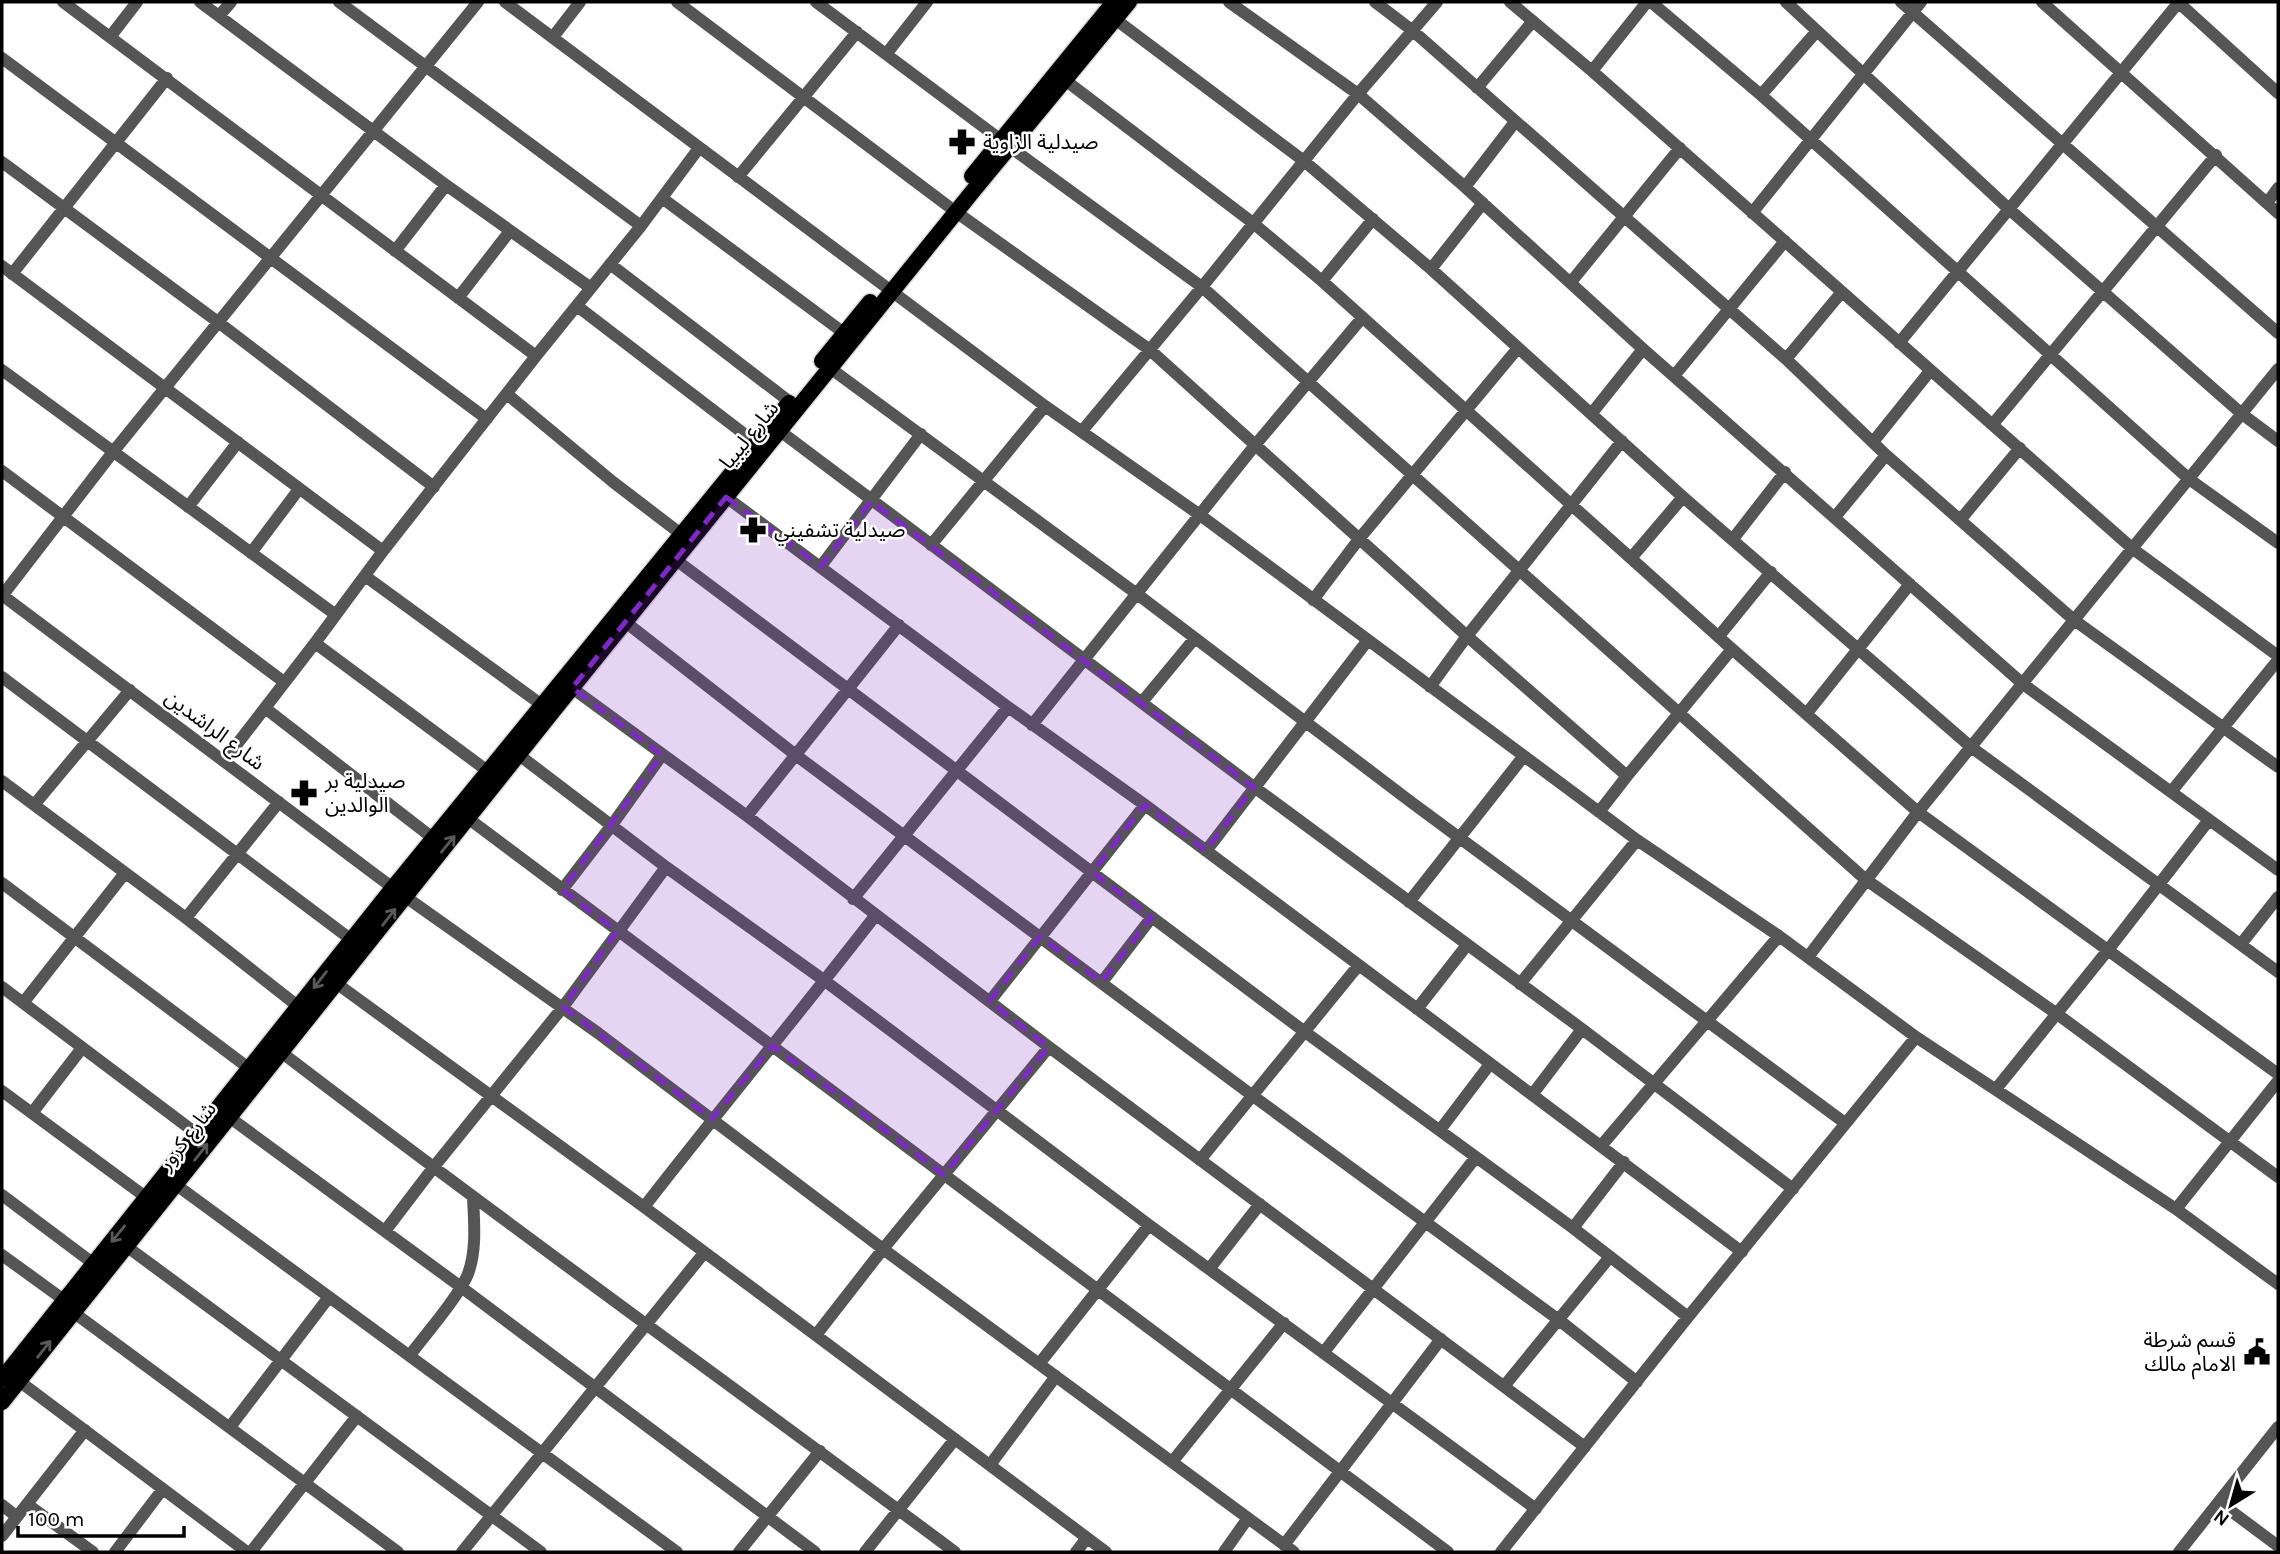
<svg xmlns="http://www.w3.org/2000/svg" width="2280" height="1554" font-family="Karla,'Noto Sans Arabic',sans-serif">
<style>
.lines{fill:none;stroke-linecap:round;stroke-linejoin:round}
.major-casing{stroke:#dbdbdb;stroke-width:19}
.minor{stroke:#555;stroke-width:12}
.major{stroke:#000;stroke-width:16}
.oneway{stroke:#595959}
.marked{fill:#7b2cbf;fill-opacity:0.2;stroke:#7b2cbf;stroke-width:5;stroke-dasharray:14 9;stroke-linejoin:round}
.labels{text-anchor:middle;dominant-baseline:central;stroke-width:5;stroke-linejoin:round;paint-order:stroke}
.poi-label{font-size:21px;fill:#000;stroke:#fff;text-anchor:start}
.street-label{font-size:21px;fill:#000;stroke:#fff}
</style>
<rect width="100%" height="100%" fill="#fff"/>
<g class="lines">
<g class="major-casing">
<path id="major" d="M972,176L1114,2
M822,361L870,302
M2,1379L393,888L789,403
M2,1402L553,711L973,191L1129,2"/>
</g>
<path class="minor" d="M63,2L536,356
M200,2L446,185L591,288
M339,2L641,226
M505,2L1045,406L1200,515L1637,840L1779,936L1916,1037L2176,1209L2278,1284
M677,2L948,206
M816,2L1001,140
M1229,2L1358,94L1465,187L1643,349L2023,684L2278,870
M1375,2L1413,31L1786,359L1886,455L2074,620L2278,767
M1510,2L1592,71L2133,549L2278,656
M1651,2L1761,95L2189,479L2278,543
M1786,2L2010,210L2242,414L2278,441
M1901,2L2278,333
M2042,2L2278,213
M2178,2L2278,93
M219,16L231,2
M1115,19L1304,161L1431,269L1683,497L1971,747L2278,972
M110,37L137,2
M553,37L580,2
M887,53L927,2
M2,58L487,419
M1592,71L1647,2
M1065,80L1253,223L1322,281L1732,649L1918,812L2278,1074
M1477,88L1533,21
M1761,95L1817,31
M1010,147L1202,287L1865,879L2057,1014L2278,1177
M2,162L218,322L434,487
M738,177L857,32
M1465,187L1515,122
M662,198L844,333
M2267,203L2278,188
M956,212L1150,350L1467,636L1627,776L1732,649
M1752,213L1921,2
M395,251L446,185
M610,264L790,402
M2,266L383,551
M1431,269L1483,203
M12,274L167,78
M1322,281L1373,219
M1571,282L1680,148
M458,298L510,231
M577,306L756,443
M1899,343L2179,2
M1786,359L1841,293
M830,368L1137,594L1411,802L1845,1123
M2,370L336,615
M1674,376L1785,241
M507,394L613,482L681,534
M1592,413L1643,349
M1993,424L2216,155
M780,431L1254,787L1582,1029L1793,1189
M1082,431L1202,287L1358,94L1437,2
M1873,442L1930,371
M2,471L284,682
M726,497L1008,707L1145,805L1742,1252
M188,507L238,442
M1835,517L1886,455
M1961,519L2020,448
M1733,539L1785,472
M931,545L1045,406
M251,553L299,489
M1632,557L1683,497
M676,560L1305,1032L1573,1228L1688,1317
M821,566L921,434
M365,576L542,705
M2,595L393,888L598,1033L883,1249L1294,1552
M2,596L113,452L478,2
M1313,600L1359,539L1518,348
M619,617L797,756L1253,1096L1559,1320L1637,1382
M1719,636L1771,572
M315,643L489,772
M2,677L357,944
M1430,687L1467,636L1622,441
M572,688L747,816L1049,1047L1585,1447
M1142,702L1195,638
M265,708L434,839
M1807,713L1910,584
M1032,725L1256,444L1362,318
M519,755L666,867L825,981L1149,1225L1536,1509
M224,761L315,643L383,551L536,356L641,226L699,148
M2,781L186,918L299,1007
M2171,792L2278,660
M34,805L130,690
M1599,812L1627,776
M747,816L899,625
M469,819L1448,1552
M1206,851L1368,640
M2,883L250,1069
M562,890L612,825L662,755
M853,899L1008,707
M1409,902L1523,757
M186,918L279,802
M2241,944L2278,897
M1808,957L1918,812L2278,369
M1102,982L1152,917
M336,983L644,1207L1106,1552
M1520,984L1637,840
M2,987L197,1134
M990,1001L1145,805
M23,1003L125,873
M1417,1009L1467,945
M281,1052C503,1222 731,1385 955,1552
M1996,1089L2108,950L2209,820
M2,1091L147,1198
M1532,1095L1582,1029
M32,1113L82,1048
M229,1117L461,1287L815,1552
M1440,1130L1490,1064
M1601,1146L1779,936
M1200,1160L1358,966
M175,1184L677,1552
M2,1195L94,1264
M644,1207C720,1109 799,1014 875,916
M2176,1209L2278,1081
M1573,1228L1624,1162
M385,1231L433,1168L563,1007L666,867
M126,1246L541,1552
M2,1255L64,1300
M1210,1268L1260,1204
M73,1312L398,1552
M816,1335L883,1249L1049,1047
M1324,1352L1476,1157
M410,1355C426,1334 459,1296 468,1274C477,1249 474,1222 473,1197
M1039,1364L1149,1225
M19,1381L247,1552
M1505,1385L1609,1258
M230,1427L329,1297
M1172,1462L1284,1323
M990,1465L1056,1376
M2219,1502L2278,1546
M27,1504L93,1552
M2,1505L17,1517
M2,1536L85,1430
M1284,1545L1441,1339
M115,1552L162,1490
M251,1552L357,1416
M462,1552L704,1253
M739,1552L820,1451
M865,1552L955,1439
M1076,1552L1087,1538
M1224,1552L1248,1518
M1501,1552L1688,1317L1916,1037
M2179,1552L2278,1427"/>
<use href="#major" class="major"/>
</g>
<defs><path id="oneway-shaft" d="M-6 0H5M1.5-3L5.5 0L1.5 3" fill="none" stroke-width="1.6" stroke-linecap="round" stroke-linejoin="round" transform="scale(1.75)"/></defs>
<g class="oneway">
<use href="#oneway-shaft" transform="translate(448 844) rotate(-51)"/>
<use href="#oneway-shaft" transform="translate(389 917) rotate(-52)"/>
<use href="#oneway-shaft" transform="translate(320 980) rotate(128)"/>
<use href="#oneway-shaft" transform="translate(201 1152) rotate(-52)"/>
<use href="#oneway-shaft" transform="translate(118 1234) rotate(129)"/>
<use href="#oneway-shaft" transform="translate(44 1349) rotate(-52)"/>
</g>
<path class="marked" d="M726,497L821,566L871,501L1254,787L1206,851L1145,805L1093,872L1152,917L1102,982L1040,937L990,1001L1049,1047L944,1175L773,1046L712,1119L563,1007L617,931L562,890L662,755L572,688Z"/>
<defs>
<g id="pharmacy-bare" transform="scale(2.1)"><path d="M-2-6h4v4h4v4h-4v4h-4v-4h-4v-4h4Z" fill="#000" stroke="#fff" stroke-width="2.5" paint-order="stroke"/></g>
<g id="civic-bare" transform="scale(2.1)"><path d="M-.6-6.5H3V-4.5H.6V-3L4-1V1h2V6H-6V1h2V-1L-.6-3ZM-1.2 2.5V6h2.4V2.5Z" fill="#000" stroke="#fff" stroke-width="2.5" paint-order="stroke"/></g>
</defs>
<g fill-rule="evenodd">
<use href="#pharmacy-bare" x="962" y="142"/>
<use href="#pharmacy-bare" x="753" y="530"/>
<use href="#pharmacy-bare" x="304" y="793"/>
<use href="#civic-bare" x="2257" y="1352"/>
</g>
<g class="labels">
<g class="poi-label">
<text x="983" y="142">صيدلية الزاوية</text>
<text x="774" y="530">صيدلية تشفيني</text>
<text x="325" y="781">صيدلية بر<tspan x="325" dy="24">الوالدين</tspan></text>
<text x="2236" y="1340" text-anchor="end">قسم شرطة<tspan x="2236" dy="24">الامام مالك</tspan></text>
</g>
<g class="street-label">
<text transform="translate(749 435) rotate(-51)">شارع ليبيا</text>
<text transform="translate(215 730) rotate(37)">شارع الراشدين</text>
<text transform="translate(187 1136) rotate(-52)">شارع كرور</text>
</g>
</g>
<rect width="2280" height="1554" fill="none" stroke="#000000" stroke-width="7"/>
<g transform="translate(2231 1505) rotate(217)" stroke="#ffffff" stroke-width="5" paint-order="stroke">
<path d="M0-5L12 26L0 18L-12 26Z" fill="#000000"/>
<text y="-10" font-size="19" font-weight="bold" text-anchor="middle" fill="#000000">N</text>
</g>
<path d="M18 1526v10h166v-10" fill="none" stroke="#000000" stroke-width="3.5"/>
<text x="28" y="1526" font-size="21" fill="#000000" stroke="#ffffff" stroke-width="5" paint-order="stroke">100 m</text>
</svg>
